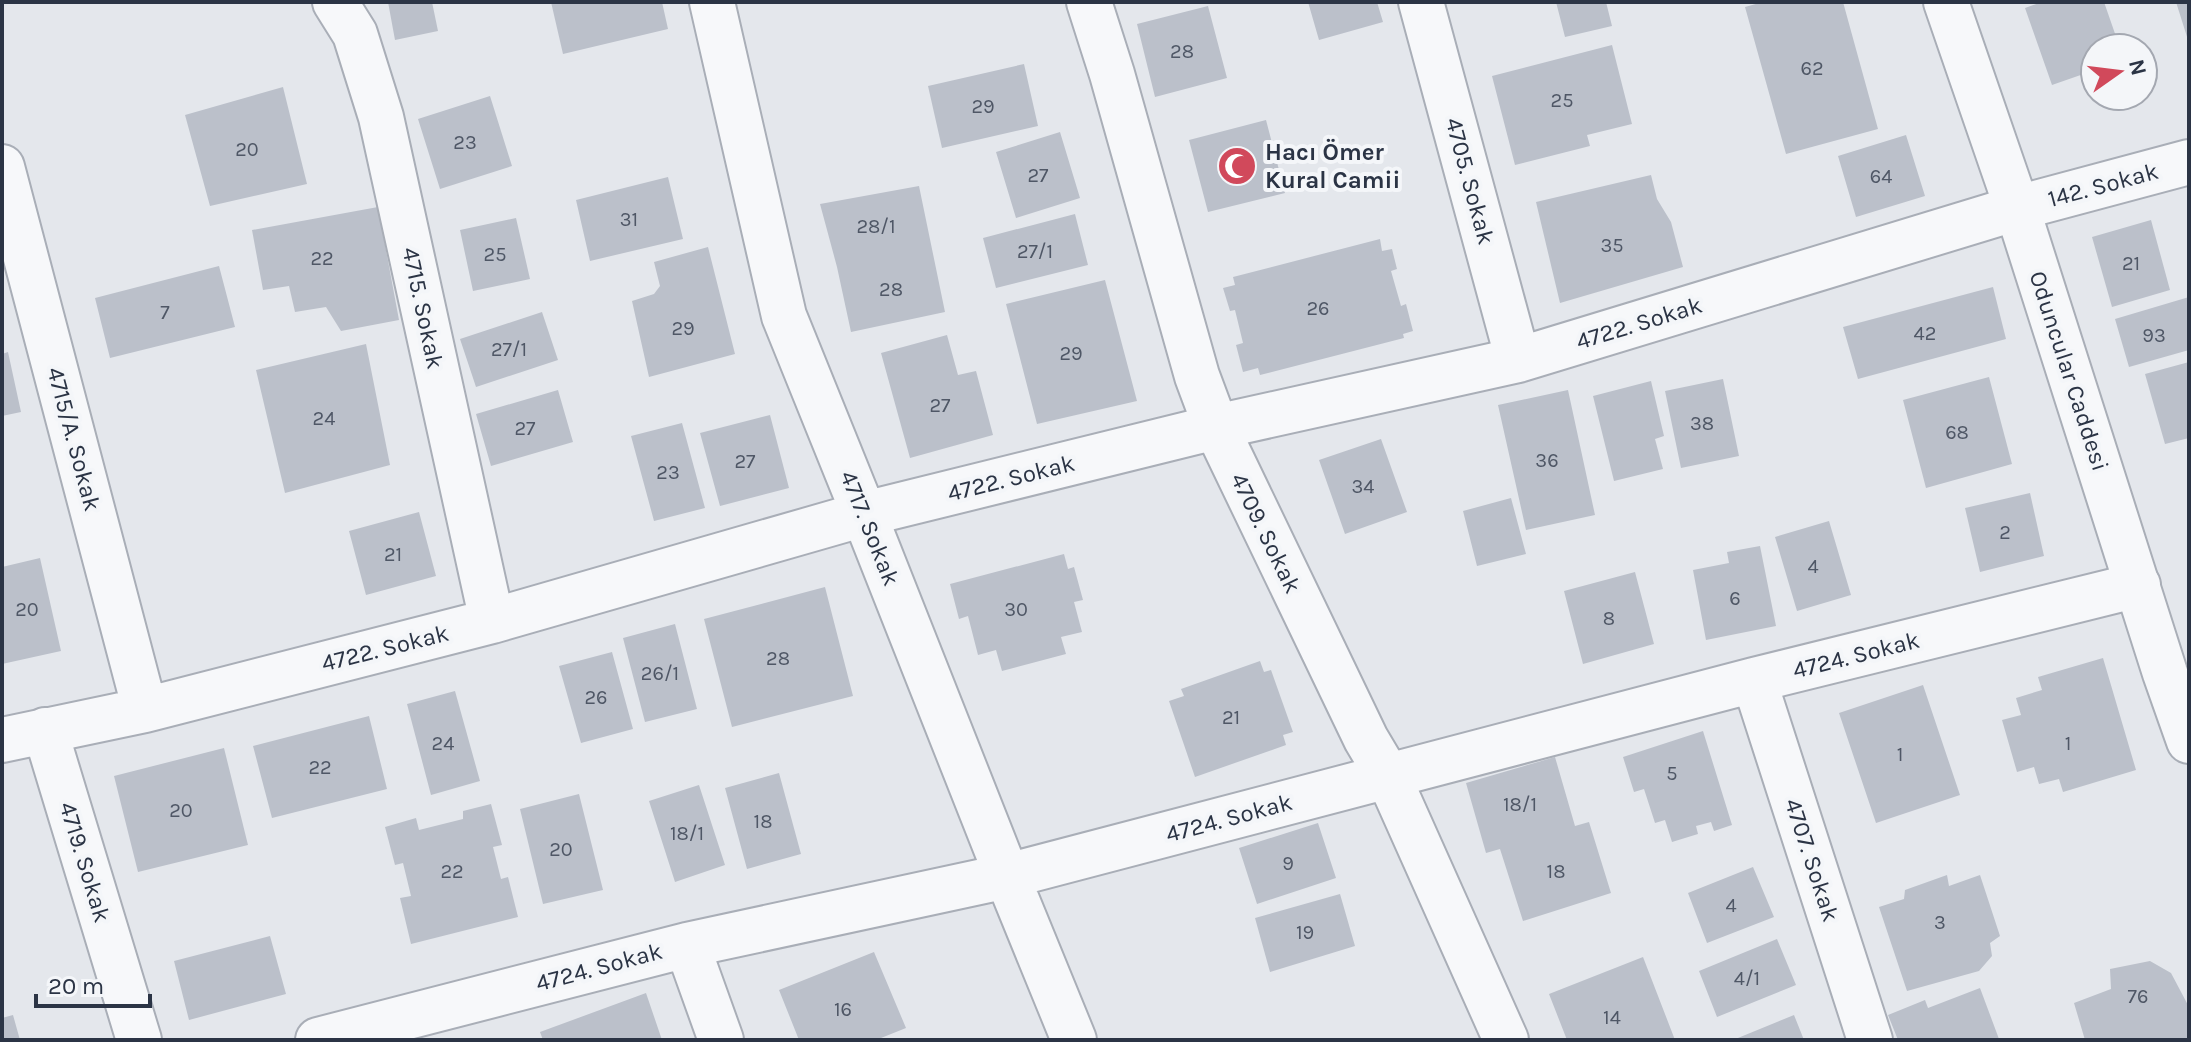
<svg xmlns="http://www.w3.org/2000/svg" width="2191" height="1042" font-family="Karla,sans-serif">
<style>
.building{fill:#bbc0ca}
.lines{fill:none;stroke-linecap:round;stroke-linejoin:round}
.minor-casing{stroke:#a9aeb7;stroke-width:48}
.tertiary-casing{stroke:#a9aeb7;stroke-width:48}
.minor{stroke:#f7f8fa;stroke-width:44}
.tertiary{stroke:#f7f8fa;stroke-width:44}
.labels{text-anchor:middle;dominant-baseline:central;stroke-width:8;stroke-linejoin:round;paint-order:stroke}
.number-label{font-size:20px;fill:#4f5766}
.poi-label{font-size:24px;font-weight:bold;fill:#2b3445;stroke:#f4f6f9;text-anchor:start}
.street-label{font-size:24px;fill:#2b3445;stroke:#f4f6f9}
</style>
<rect width="100%" height="100%" fill="#e4e7ec"/>
<path class="building" d="M388,2H432L438,31L395,40Z
M551,2H662L668,29L563,54Z
M1308,2H1377L1383,22L1319,40Z
M1556,2H1606L1612,26L1565,37Z
M1763,2H1843L1878,129L1786,154L1745,7Z
M2042,2H2104L2120,48H2095V70L2052,85L2025,8Z
M2176,2H2189V40H2188Z
M1208,6L1227,78L1155,97L1137,24Z
M1612,45L1632,124L1587,135L1590,146L1515,165L1492,76Z
M1024,64L1038,126L942,148L928,86Z
M283,87L307,184L210,206L185,115Z
M490,96L512,166L440,189L418,119Z
M1266,120L1285,193L1208,212L1189,140Z
M1060,132L1080,198L1016,218L996,152Z
M1906,135L1925,196L1856,217L1838,156Z
M1651,175L1657,199L1671,222L1683,267L1560,303L1536,202Z
M668,177L683,239L590,261L576,200Z
M919,186L945,312L851,332L837,267L820,204Z
M378,207L399,320L341,331L326,307L295,312L289,286L263,290L252,230Z
M1075,214L1088,265L996,288L983,238Z
M516,218L530,279L473,291L460,230Z
M2151,220L2170,290L2112,307L2092,237Z
M1380,239L1382,251L1392,249L1397,269L1391,271L1401,306L1406,304L1413,331L1403,334L1404,338L1260,375L1258,368L1243,372L1236,345L1243,343L1235,310L1230,311L1223,288L1235,285L1233,277Z
M708,247L735,354L649,377L632,301L654,294L660,286L654,262Z
M219,266L235,327L110,358L95,298Z
M1105,280L1137,401L1037,424L1006,304Z
M1993,287L2006,339L1858,379L1843,327Z
M2189,297V350L2129,367L2115,319Z
M542,312L558,360L476,387L460,339Z
M947,335L958,375L976,371L993,435L910,458L881,353Z
M366,344L390,465L285,493L256,370Z
M8,352L21,412L2,416V354Z
M2189,362V438L2165,444L2145,374Z
M1989,377L2012,464L1926,488L1903,400Z
M1723,379L1739,456L1681,468L1665,391Z
M1651,381L1664,436L1655,439L1663,469L1614,481L1593,396Z
M558,390L573,442L491,466L476,414Z
M1568,390L1595,515L1526,530L1498,405Z
M770,415L789,488L720,506L700,433Z
M682,423L705,508L654,521L631,436Z
M1381,439L1407,512L1345,534L1319,460Z
M2030,493L2044,556L1980,572L1965,508Z
M1511,498L1526,554L1477,566L1463,511Z
M419,512L436,576L366,595L349,531Z
M1829,521L1851,595L1797,611L1775,537Z
M1760,546L1776,626L1706,640L1693,570L1729,563L1727,552Z
M1064,554L1068,569L1074,567L1083,600L1074,602L1082,632L1061,637L1066,654L1002,671L996,650L978,655L968,616L959,619L950,584Z
M40,558L61,651L2,664V567Z
M1635,572L1654,644L1583,664L1564,591Z
M825,587L853,696L732,727L704,619Z
M675,624L697,709L645,722L623,638Z
M612,652L633,729L581,743L559,666Z
M2103,658L2136,770L2063,792L2059,779L2039,784L2034,767L2017,772L2002,720L2021,715L2016,698L2042,690L2038,677Z
M1260,661L1264,672L1271,670L1293,732L1283,735L1286,745L1195,777L1169,701L1184,696L1181,689Z
M1923,685L1960,795L1876,823L1839,713Z
M455,691L480,781L431,795L407,704Z
M369,716L387,789L272,818L253,746Z
M1703,731L1732,825L1714,831L1711,822L1696,826L1698,834L1672,842L1665,820L1655,823L1644,789L1634,792L1623,757Z
M224,748L248,845L138,872L114,776Z
M1555,757L1575,826L1589,822L1611,893L1523,921L1500,849L1486,853L1466,783Z
M779,773L801,854L747,869L725,788Z
M699,785L725,865L675,882L649,801Z
M579,794L603,890L543,904L520,809Z
M491,804L502,845L493,847L501,879L508,877L518,917L411,944L400,898L411,896L403,863L395,865L385,827L416,818L419,830L463,819V811Z
M1318,823L1336,878L1257,904L1239,848Z
M1753,867L1774,917L1707,943L1688,893Z
M1947,875L1949,886L1980,875L2000,936L1990,943L1992,956L1979,971L1907,991L1879,907L1904,899L1905,890Z
M1340,894L1355,946L1270,972L1255,918Z
M270,936L286,994L189,1020L174,961Z
M1777,939L1796,985L1717,1017L1699,971Z
M874,952L906,1028L876,1040H799L779,990Z
M1643,957L1675,1040H1567L1549,994Z
M2150,961L2171,973L2189,1007V1040H2085L2074,1003L2111,989L2110,969Z
M1980,988L1999,1039L1898,1040L1888,1015L1925,1000L1928,1008Z
M646,993L662,1040H543L540,1032Z
M13,1015L20,1040H2V1018Z
M1794,1015L1804,1040H1733Z"/>
<g class="lines">
<g class="minor-casing">
<path id="minor" d="M335,2L355,34L381,117L492,621
M712,2L784,316L864,514L1007,876L1074,1040
M1089,2L1112,74L1197,376L1216,427L1366,739L1388,776L1506,1040
M1421,2L1518,360
M2,167L145,710
M1754,680L1870,1040
M45,730L139,1040
M2,740L145,710L492,621L864,514L1216,427L1518,360L2017,208L2189,162
M687,945L721,1040
M318,1040L687,945L1007,876L1754,680L2138,585"/>
</g>
<g class="tertiary-casing">
<path id="tertiary" d="M1946,2L2017,208L2165,673L2189,741"/>
</g>
<use href="#minor" class="minor"/>
<use href="#tertiary" class="tertiary"/>
</g>
<defs>
<g id="mosque-disc" transform="scale(2)"><circle r="9.5" fill="#d1495b" stroke="#f4f6f9"/><path d="M3.5-4.9A6 6 0 1 0 3.5 4.9A5 5 0 1 1 3.5-4.9Z" fill="#fff"/></g>
</defs>
<g fill-rule="evenodd">
<use href="#mosque-disc" x="1237" y="166"/>
</g>
<g class="labels">
<g class="number-label">
<text x="1182" y="51">28</text>
<text x="1812" y="68">62</text>
<text x="1562" y="100">25</text>
<text x="983" y="106">29</text>
<text x="465" y="142">23</text>
<text x="247" y="149">20</text>
<text x="1038" y="175">27</text>
<text x="1881" y="176">64</text>
<text x="629" y="219">31</text>
<text x="876" y="226">28/1</text>
<text x="1612" y="245">35</text>
<text x="1035" y="251">27/1</text>
<text x="495" y="254">25</text>
<text x="322" y="258">22</text>
<text x="2131" y="263">21</text>
<text x="891" y="289">28</text>
<text x="1318" y="308">26</text>
<text x="165" y="312">7</text>
<text x="683" y="328">29</text>
<text x="1925" y="333">42</text>
<text x="2154" y="335">93</text>
<text x="509" y="349">27/1</text>
<text x="1071" y="353">29</text>
<text x="940" y="405">27</text>
<text x="324" y="418">24</text>
<text x="1702" y="423">38</text>
<text x="525" y="428">27</text>
<text x="1957" y="432">68</text>
<text x="1547" y="460">36</text>
<text x="745" y="461">27</text>
<text x="668" y="472">23</text>
<text x="1363" y="486">34</text>
<text x="2005" y="532">2</text>
<text x="393" y="554">21</text>
<text x="1813" y="566">4</text>
<text x="1735" y="598">6</text>
<text x="27" y="609">20</text>
<text x="1016" y="609">30</text>
<text x="1609" y="618">8</text>
<text x="778" y="658">28</text>
<text x="660" y="673">26/1</text>
<text x="596" y="697">26</text>
<text x="1231" y="717">21</text>
<text x="443" y="743">24</text>
<text x="2068" y="743">1</text>
<text x="1900" y="754">1</text>
<text x="320" y="767">22</text>
<text x="1672" y="773">5</text>
<text x="1520" y="804">18/1</text>
<text x="181" y="810">20</text>
<text x="763" y="821">18</text>
<text x="687" y="833">18/1</text>
<text x="561" y="849">20</text>
<text x="1288" y="863">9</text>
<text x="452" y="871">22</text>
<text x="1556" y="871">18</text>
<text x="1731" y="905">4</text>
<text x="1940" y="922">3</text>
<text x="1305" y="932">19</text>
<text x="1747" y="978">4/1</text>
<text x="2138" y="996">76</text>
<text x="843" y="1009">16</text>
<text x="1612" y="1017">14</text>
</g>
<g class="poi-label">
<text x="1265" y="152">Hacı Ömer<tspan x="1265" dy="28">Kural Camii</tspan></text>
</g>
<g class="street-label">
<text transform="translate(1470 181) rotate(75)">4705. Sokak</text>
<text transform="translate(2103 185) rotate(-15)">142. Sokak</text>
<text transform="translate(423 308) rotate(78)">4715. Sokak</text>
<text transform="translate(1639 323) rotate(-17)">4722. Sokak</text>
<text transform="translate(2069 371) rotate(72)">Oduncular Caddesi</text>
<text transform="translate(74 439) rotate(75)">4715/A. Sokak</text>
<text transform="translate(1011 478) rotate(-14)">4722. Sokak</text>
<text transform="translate(870 528) rotate(68)">4717. Sokak</text>
<text transform="translate(1266 533) rotate(64)">4709. Sokak</text>
<text transform="translate(385 648) rotate(-14)">4722. Sokak</text>
<text transform="translate(1856 655) rotate(-14)">4724. Sokak</text>
<text transform="translate(1229 818) rotate(-15)">4724. Sokak</text>
<text transform="translate(1812 860) rotate(72)">4707. Sokak</text>
<text transform="translate(85 862) rotate(73)">4719. Sokak</text>
<text transform="translate(599 967) rotate(-15)">4724. Sokak</text>
</g>
</g>
<rect width="2191" height="1042" fill="none" stroke="#2b3445" stroke-width="8"/>
<g transform="translate(2119 72) rotate(76)"><circle r="38" fill="#f4f6f9" stroke="#a4a8b1" stroke-width="2"/>
<path d="M0-6L14 30L0 20L-14 30Z" fill="#d1495b"/>
<text y="-12" font-size="22" font-weight="bold" text-anchor="middle" fill="#2b3445">N</text>
</g>
<path d="M36 994v12h114v-12" fill="none" stroke="#2b3445" stroke-width="4"/>
<text x="48" y="994" font-size="24" fill="#2b3445" stroke="#f4f6f9" stroke-width="6" paint-order="stroke">20 m</text>
</svg>
